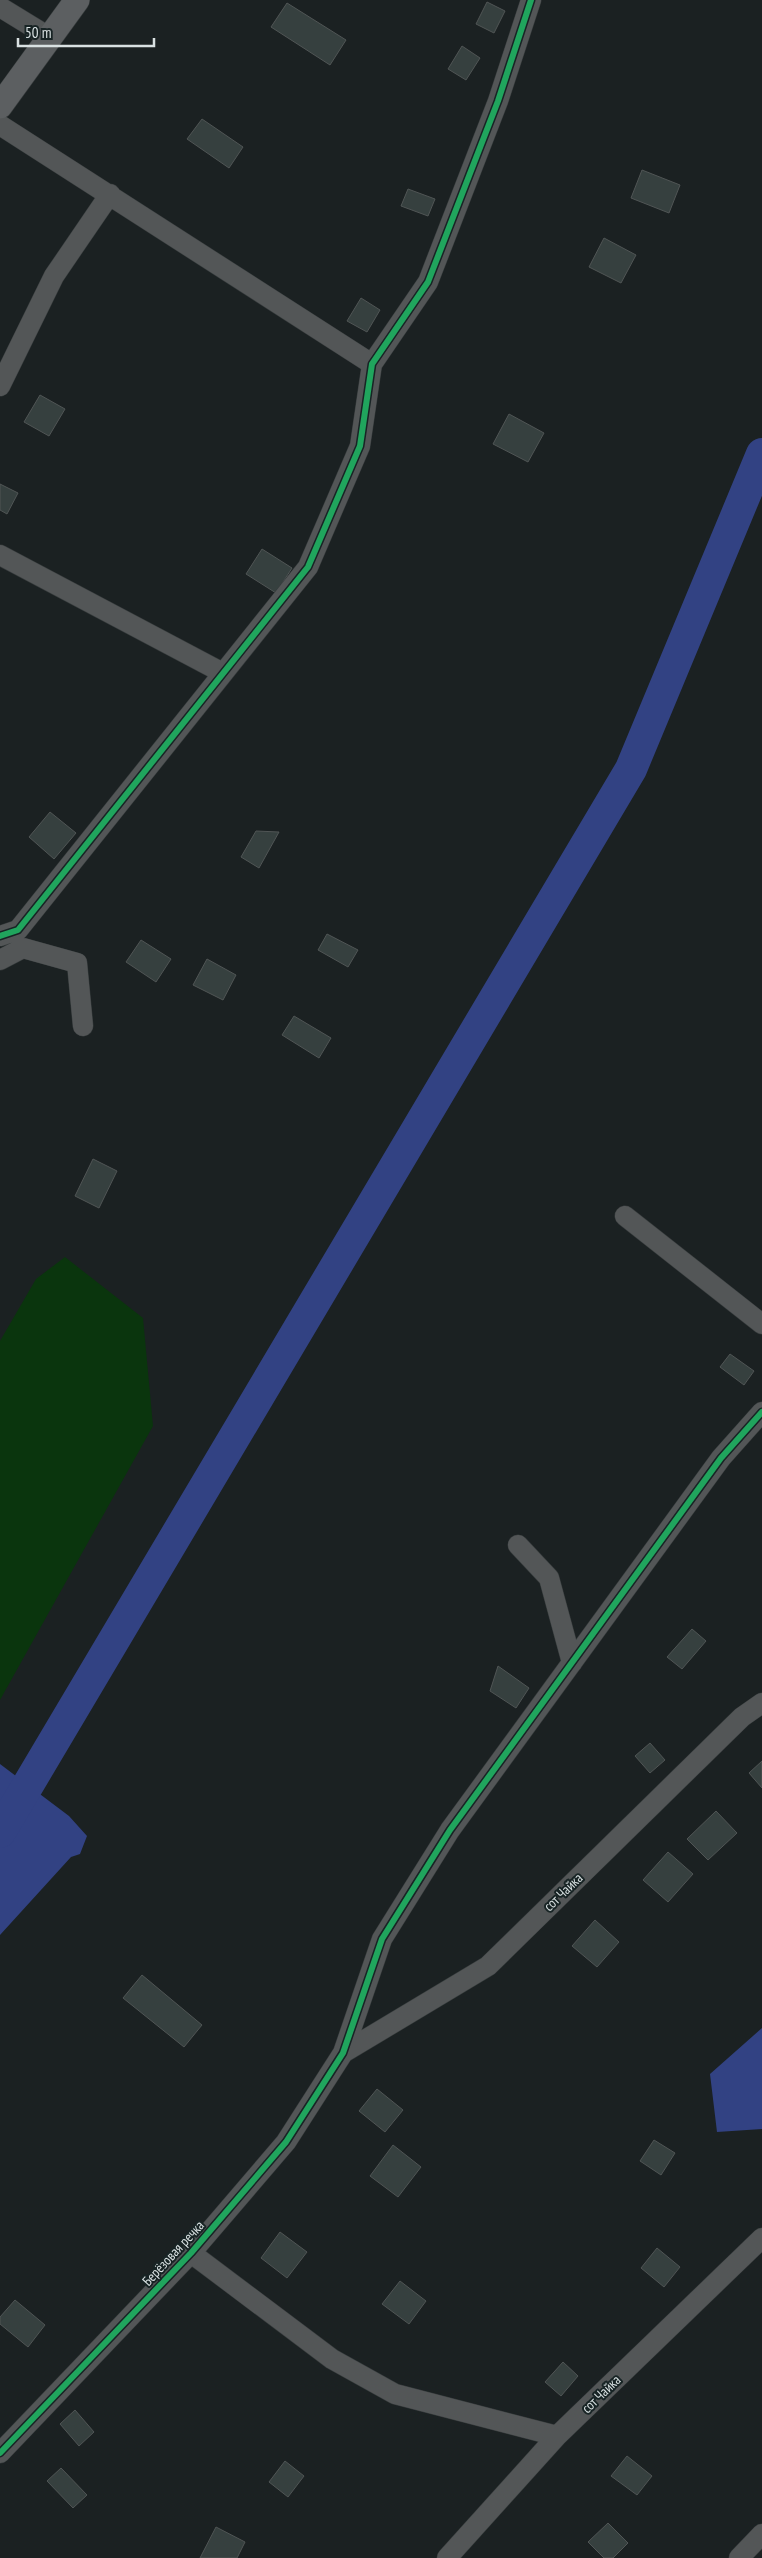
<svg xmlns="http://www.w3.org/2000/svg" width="762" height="2558" font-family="'PT Sans Narrow',sans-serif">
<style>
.green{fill:#0a350d}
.water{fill:#324283}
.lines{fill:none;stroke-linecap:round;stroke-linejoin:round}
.river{stroke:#324283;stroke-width:32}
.building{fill:#36403f;stroke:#505555}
.minor-casing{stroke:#363b3c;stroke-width:21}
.major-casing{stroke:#363b3c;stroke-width:26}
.minor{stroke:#535657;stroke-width:20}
.major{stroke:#5c5f61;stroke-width:25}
.cycleway-casing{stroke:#182425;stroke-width:9}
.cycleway{stroke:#20a55d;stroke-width:6}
.labels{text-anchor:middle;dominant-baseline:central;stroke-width:4;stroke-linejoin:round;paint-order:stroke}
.street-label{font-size:14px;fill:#d9e1e2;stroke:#182425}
</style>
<rect width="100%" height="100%" fill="#1b2122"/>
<path class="green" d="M65,1257L143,1318L153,1426L0,1700V1341L36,1279Z"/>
<path class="water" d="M0,1764L69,1816L87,1836L80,1854L71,1857L0,1935Z
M762,2028V2129L717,2132L710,2074Z"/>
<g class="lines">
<path class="river" d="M0,1832L631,769L762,454"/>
</g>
<path class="building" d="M487,2L505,11L494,33L476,24Z
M287,3L346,40L330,65L271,27Z
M462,46L480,58L466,80L448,69Z
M202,119L243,147L229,168L187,139Z
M642,170L680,185L669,213L631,198Z
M408,189L435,199L428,216L401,206Z
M604,238L636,255L621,283L589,267Z
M361,298L380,310L367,332L347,321Z
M40,395L65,409L49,436L24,422Z
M509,414L544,433L528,462L493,444Z
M0,484L18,493L7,514L0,510Z
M262,549L292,568L276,593L246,574Z
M50,812L76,833L54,859L29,837Z
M256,831L279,832L259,868L241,857Z
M327,934L358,950L348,967L318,950Z
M141,940L171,959L156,982L126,962Z
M207,959L236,975L223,1000L193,985Z
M294,1016L331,1038L319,1058L282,1035Z
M93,1159L117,1171L99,1208L75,1196Z
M730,1354L754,1371L744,1385L720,1367Z
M692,1629L706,1641L682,1669L667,1657Z
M498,1666L529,1688L516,1708L490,1691Z
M650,1743L665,1760L650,1773L635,1756Z
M762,1761V1788L749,1773Z
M716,1811L737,1833L708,1860L687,1839Z
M668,1852L693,1874L668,1902L643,1880Z
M595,1920L619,1942L597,1967L572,1946Z
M142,1975L202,2025L184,2047L123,1998Z
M377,2089L403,2110L385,2132L359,2111Z
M654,2140L675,2153L661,2175L640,2161Z
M393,2145L421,2167L398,2197L370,2176Z
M280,2232L307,2252L287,2278L261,2258Z
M657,2248L680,2267L664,2287L641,2268Z
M400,2281L426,2301L409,2324L382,2304Z
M15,2300L45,2325L28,2347L0,2324V2317Z
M563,2362L578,2376L561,2396L545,2382Z
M75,2410L94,2432L79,2446L60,2424Z
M627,2456L652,2476L637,2495L611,2476Z
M285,2461L304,2476L288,2497L269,2482Z
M61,2468L87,2495L73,2508L47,2481Z
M608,2523L628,2543L613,2558H604L588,2542Z
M216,2527L245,2542L237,2558H200Z"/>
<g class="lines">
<g class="minor-casing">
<path id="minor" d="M0,7L49,37
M0,125L372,364
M0,386L54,276L110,194
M0,555L223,673
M0,936L18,930L308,567L360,446L372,364L428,282L498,101L531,0
M0,960L23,948L77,963L83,1026
M625,1216L762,1324
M518,1545L549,1578L572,1663
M343,2053L488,1966L742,1717L762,1703
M191,2253L332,2359L395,2394L557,2436
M0,2453L191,2253L286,2142L343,2053L382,1939L450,1830L721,1458L762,1412
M447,2558L557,2436L762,2238
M739,2558L762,2534"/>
</g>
<g class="major-casing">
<path id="major" d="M0,106L77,0"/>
</g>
<use href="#minor" class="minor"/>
<use href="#major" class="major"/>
<g class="cycleway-casing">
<path id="cycleway" d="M0,936L18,930L308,567L360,446L372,364L428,282L498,101L531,0
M0,2453L191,2253L286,2142L343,2053L382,1939L450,1830L721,1458L762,1412"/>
</g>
<use href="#cycleway" class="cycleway"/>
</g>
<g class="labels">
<g class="street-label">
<text transform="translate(563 1892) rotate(-44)">сот Чайка</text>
<text transform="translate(173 2253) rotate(-47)">Берёзовая речка</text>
<text transform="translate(601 2394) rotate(-44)">сот Чайка</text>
</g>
</g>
<path d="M18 38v8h136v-8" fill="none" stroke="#d9e1e2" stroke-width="2.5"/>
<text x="25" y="38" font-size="15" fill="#d9e1e2" stroke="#182425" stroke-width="4" paint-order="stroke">50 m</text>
</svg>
